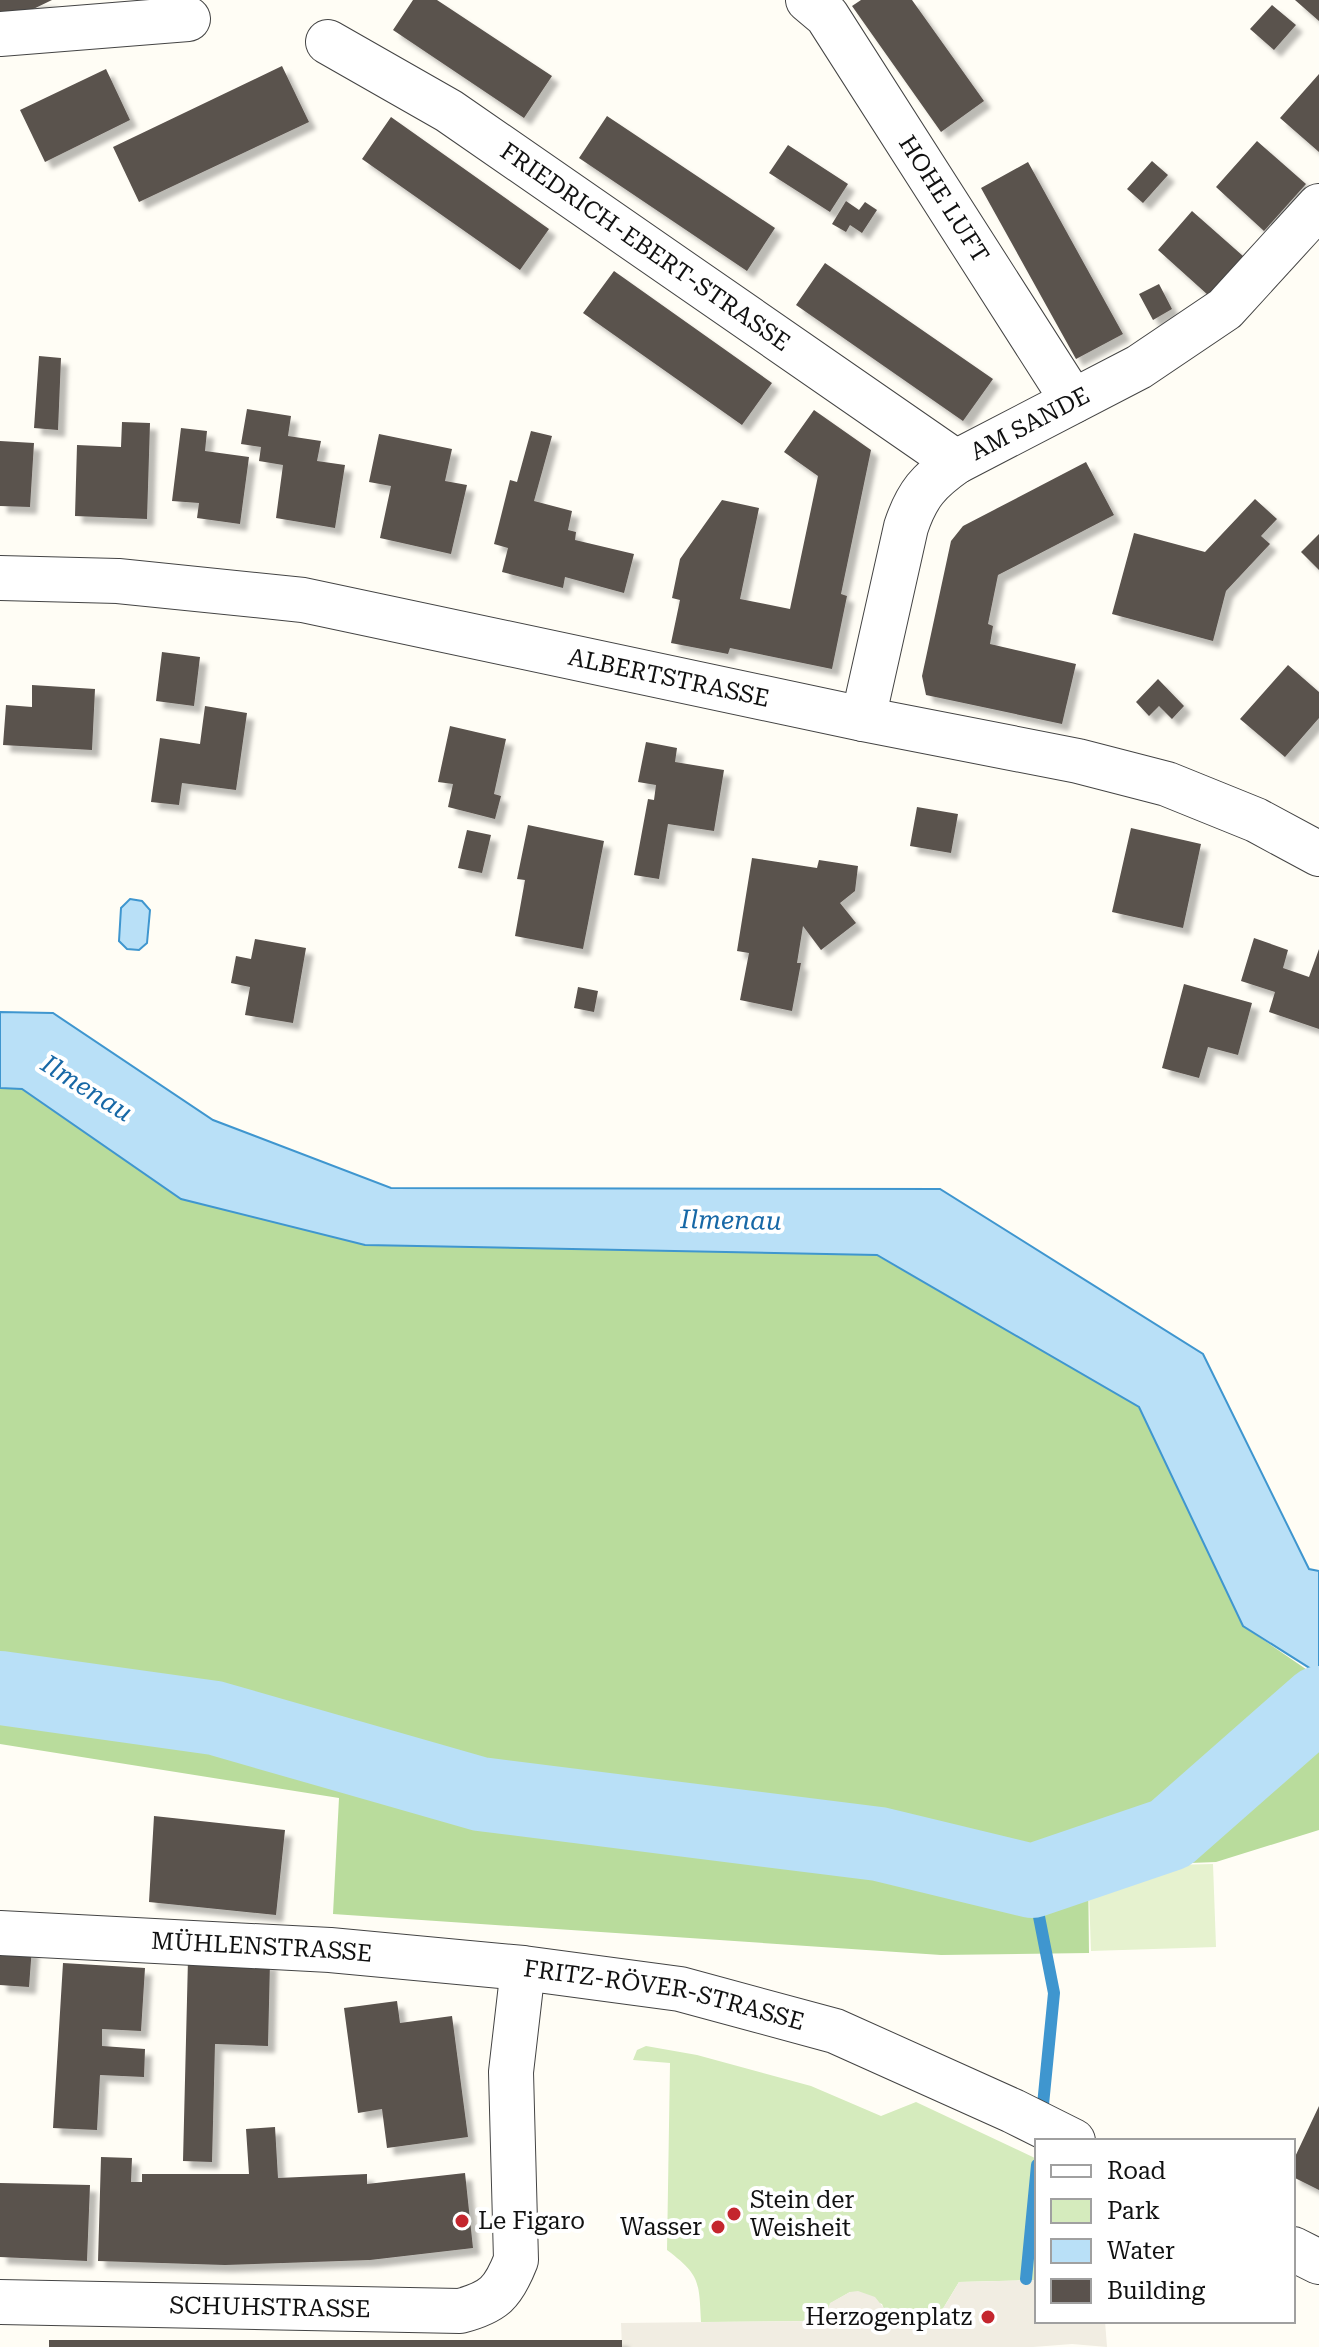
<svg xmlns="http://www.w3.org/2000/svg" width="1319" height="2347" font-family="'Roboto Serif',serif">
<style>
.green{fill:#d5ebbd}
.forest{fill:#b9dc9c}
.pitch{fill:#e6f2cf}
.plaza{fill:#f1ede2}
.water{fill:#b9e0f7;stroke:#3f96cf;stroke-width:2}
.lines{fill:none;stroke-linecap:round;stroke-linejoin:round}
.stream{stroke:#3f96cf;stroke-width:12}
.river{stroke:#b9e0f7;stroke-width:74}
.building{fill:#5a524d;filter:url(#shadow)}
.street-casing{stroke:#444;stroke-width:46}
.street{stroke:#fff;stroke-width:44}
.poi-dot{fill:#c4262e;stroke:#fff;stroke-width:3}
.labels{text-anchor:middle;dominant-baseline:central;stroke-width:8;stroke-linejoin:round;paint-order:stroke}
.street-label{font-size:24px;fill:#111;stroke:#fff}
.poi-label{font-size:24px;fill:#111;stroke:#fff;text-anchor:start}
.water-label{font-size:26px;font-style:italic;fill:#1768a6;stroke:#fff}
</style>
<defs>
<filter id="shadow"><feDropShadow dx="7" dy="7" stdDeviation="2" flood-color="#0004"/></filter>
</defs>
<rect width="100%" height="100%" fill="#fffdf5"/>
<path class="green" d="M646,2046L697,2055L811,2086L881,2116L916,2102L1037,2159V2280L959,2282L935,2322H889L882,2304L850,2292L831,2303L823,2321L701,2322C699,2281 700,2275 667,2250L670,2063L633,2060L637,2050Z"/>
<path class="forest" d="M0,1088L22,1089L181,1199L365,1245L876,1255L1139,1407L1243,1626L1319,1678V1830L1216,1862L1088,1867L1089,1953L941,1955L333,1914L339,1798L0,1744Z"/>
<path class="pitch" d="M1213,1864L1216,1947L1091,1951L1088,1867Z"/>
<path class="plaza" d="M1037,2280V2321H1105L1107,2347L1072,2344L1033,2347H622L621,2323L823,2321L830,2303L850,2292L858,2291L875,2297L887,2312L889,2322H935L959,2282Z"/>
<path class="water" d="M130,899L142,901L150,910L147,943L139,950L127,949L119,941L121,908Z
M0,1012L53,1013L213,1120L391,1188L940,1189L1203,1354L1309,1569L1319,1571V1674L1243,1626L1139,1407L877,1255L365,1245L181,1199L22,1089L0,1088Z"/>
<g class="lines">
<path class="stream" d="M1032,1881L1054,1993L1042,2115
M1026,2279L1037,2165"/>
<path class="river" d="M0,1688L215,1718L480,1794L879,1844L1032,1881L1170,1834L1319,1703"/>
</g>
<path class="building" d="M0,0H52L0,25Z
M413,0H437L552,76L524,118L393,30Z
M861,0H912L984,101L941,132L852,6Z
M1295,0H1319V21Z
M1272,5L1296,25L1274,50L1250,29Z
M282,66L309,122L139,202L113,147Z
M106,69L130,120L45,162L20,110Z
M1319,74V152L1280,118Z
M607,116L775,228L747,271L579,158Z
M391,117L549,229L520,270L362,159Z
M1257,141L1306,184L1264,231L1216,187Z
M788,145L848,184L830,212L769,173Z
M1152,161L1168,175L1143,203L1127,189Z
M1028,162L1123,334L1076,359L981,188Z
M846,201L859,210L865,202L877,210L862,233L850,225L846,232L832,224Z
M1192,211L1243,256L1208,295L1158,250Z
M825,263L993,379L963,421L796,305Z
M614,271L772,383L742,425L583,313Z
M1159,284L1172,309L1153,320L1139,294Z
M39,356L61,358L58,430L34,428Z
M247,409L291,416L288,436L321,441L317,461L345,465L335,528L276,518L283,465L259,461L261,447L241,444Z
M814,410L871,450L841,594L847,596L832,669L730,648L728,654L671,643L680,600L672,598L680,559L722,500L759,508L740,599L790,609L818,476L784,452Z
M122,422L150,423L147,519L75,516L77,445L121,447Z
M181,428L207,431L205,451L249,457L240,524L197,518L199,503L172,501Z
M531,431L552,436L534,501L572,511L568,530L576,532L575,540L634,554L624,593L565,577L563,588L502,572L508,548L494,544L510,480L517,482Z
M379,434L452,449L445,481L467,485L451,554L380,538L391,486L369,482Z
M0,441L34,443L30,507L0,506Z
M1086,462L1114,515L998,575L988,624L993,626L990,644L1076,664L1062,724L926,695L922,676L951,541L963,526Z
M1255,499L1277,519L1261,536L1270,544L1226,591L1213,641L1112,614L1134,533L1205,552Z
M1319,534V570L1301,552Z
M162,652L200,657L194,706L156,701Z
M1288,665L1319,692V718L1285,757L1240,719Z
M1158,679L1184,706L1172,719L1159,706L1149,716L1136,702Z
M32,685L95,689L92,750L3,745L6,705L32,707Z
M205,706L247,713L236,790L182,783L179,805L151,802L160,738L200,744Z
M450,726L506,739L494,794L501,796L495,819L448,807L453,784L438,782Z
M646,742L677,748L675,762L724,770L714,831L668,824L659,879L634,875L648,799L654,800L656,785L638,782Z
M917,807L958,814L951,853L910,846Z
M528,825L604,841L583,949L515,936L525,880L517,879Z
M1131,828L1201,844L1183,928L1112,912Z
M467,830L491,835L482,873L458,868Z
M752,858L817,868L819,860L858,866L855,891L840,903L856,923L821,950L803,926L797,963H801L792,1011L740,1000L749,953L737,951Z
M1254,938L1288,950L1283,968L1309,977L1319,949V1029L1269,1012L1275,992L1241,981Z
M255,939L306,948L293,1023L245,1015L250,987L231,983L236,956L251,959Z
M1184,984L1252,1003L1238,1055L1208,1047L1199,1078L1162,1068Z
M578,987L598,991L594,1012L574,1008Z
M154,1816L285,1830L276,1915L149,1902Z
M0,1945L32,1947L29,1987L0,1985Z
M188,1959L270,1962L268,2046L215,2044L212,2162L183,2161Z
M63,1963L145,1968L141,2031L102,2029V2046L145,2049L144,2077L100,2075L97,2130L53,2128Z
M397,2001L400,2023L452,2016L468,2137L387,2148L382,2109L358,2113L344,2008Z
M1319,2106V2190L1293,2177V2161Z
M275,2127L278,2178L367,2174V2184L465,2173L473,2248L370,2260L225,2265L98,2261L101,2157L132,2158L131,2182H142V2174H249L246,2129Z
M0,2183L90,2185L87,2261L0,2257Z
M49,2340H622V2347H49Z"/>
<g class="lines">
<g class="street-casing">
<g id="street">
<path id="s1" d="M808,0L827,16L1073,401"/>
<path d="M0,34L188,19"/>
<path id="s2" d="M328,42L449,111L956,462"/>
<path id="s3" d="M0,578L118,581L303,600L863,719L1078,761L1167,784L1256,820L1319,854"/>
<path id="s4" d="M863,719L906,527C917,494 929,481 956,462L1139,367L1225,309L1319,206"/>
<path id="s5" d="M0,1933L330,1950L523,1968L680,1989L835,2031L1013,2111L1073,2141"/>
<path d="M1293,2249L1319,2262"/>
<path id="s6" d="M0,2302L460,2311C494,2302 503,2293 516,2260L511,2072L523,1968"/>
</g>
</g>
<use href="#street" class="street"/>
</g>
<g class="poi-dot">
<circle cx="734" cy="2214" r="8"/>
<circle cx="462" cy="2221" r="8"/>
<circle cx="718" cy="2227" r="8"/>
<circle cx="988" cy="2317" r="8"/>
</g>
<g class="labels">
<g class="street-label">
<text stroke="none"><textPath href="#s1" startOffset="242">HOHE LUFT</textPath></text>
<text stroke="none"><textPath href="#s2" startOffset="378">FRIEDRICH-EBERT-STRASSE</textPath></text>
<text stroke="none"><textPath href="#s4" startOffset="364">AM SANDE</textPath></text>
<text stroke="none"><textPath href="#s3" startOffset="678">ALBERTSTRASSE</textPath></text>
<text stroke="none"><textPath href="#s5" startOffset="262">MÜHLENSTRASSE</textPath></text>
<text stroke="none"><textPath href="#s5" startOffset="668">FRITZ-RÖVER-STRASSE</textPath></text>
<text stroke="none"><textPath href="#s6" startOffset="270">SCHUHSTRASSE</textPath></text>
</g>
<g class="poi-label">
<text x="750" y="2200">Stein der<tspan x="750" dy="28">Weisheit</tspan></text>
<text x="478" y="2221">Le Figaro</text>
<text x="702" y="2227" text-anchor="end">Wasser</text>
<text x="972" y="2317" text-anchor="end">Herzogenplatz</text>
</g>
<g class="water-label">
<text transform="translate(87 1088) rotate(32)">Ilmenau</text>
<text transform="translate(731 1220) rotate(1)">Ilmenau</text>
</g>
</g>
<rect x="1035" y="2139" width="260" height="184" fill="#ffffff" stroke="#a0a0a0" stroke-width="2"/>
<rect x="1051" y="2165" width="40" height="12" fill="#ffffff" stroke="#a0a0a0" stroke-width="2"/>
<text x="1107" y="2179" font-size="24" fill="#111111">Road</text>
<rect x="1051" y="2199" width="40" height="24" fill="#d5ebbd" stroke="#a0a0a0" stroke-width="2"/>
<text x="1107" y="2219" font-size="24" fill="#111111">Park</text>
<rect x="1051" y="2239" width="40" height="24" fill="#b9e0f7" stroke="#a0a0a0" stroke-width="2"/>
<text x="1107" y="2259" font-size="24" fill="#111111">Water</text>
<rect x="1051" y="2279" width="40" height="24" fill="#5a524d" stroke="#a0a0a0" stroke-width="2"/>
<text x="1107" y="2299" font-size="24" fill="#111111">Building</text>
</svg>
